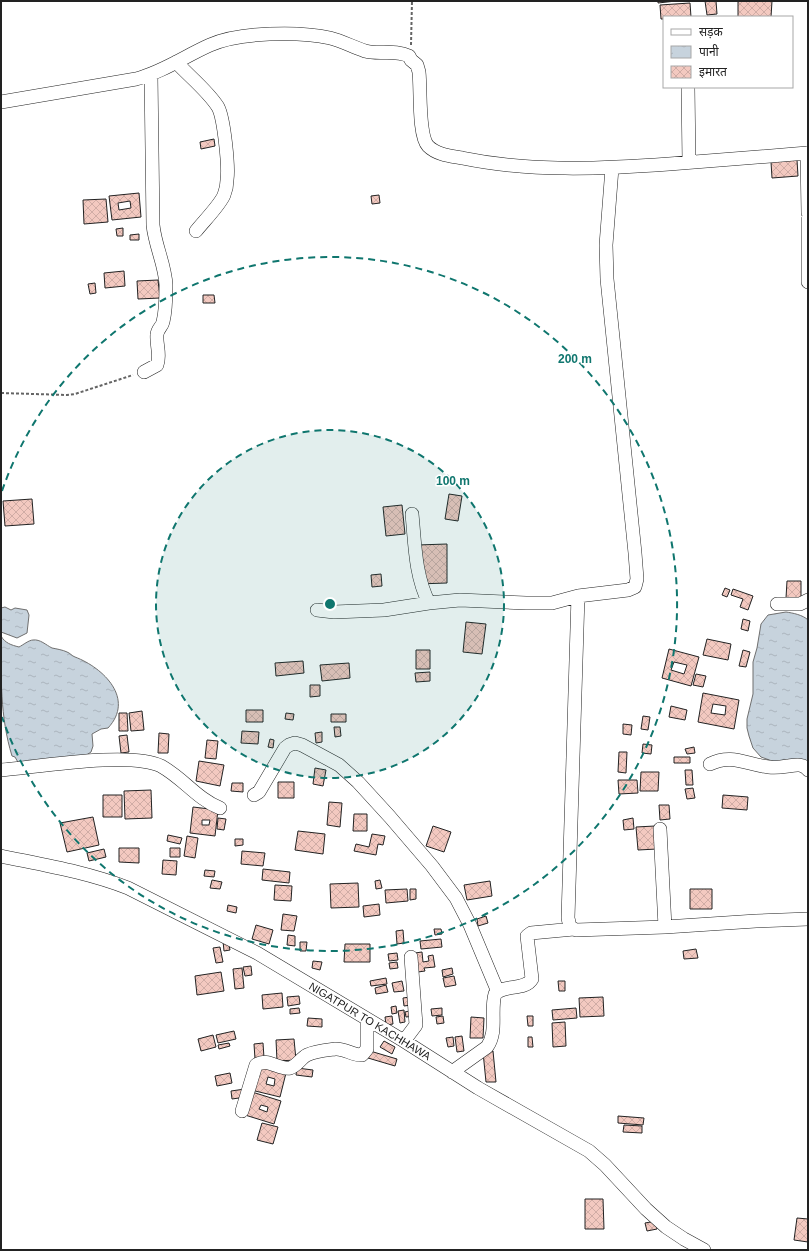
<svg xmlns="http://www.w3.org/2000/svg" width="809" height="1251" font-family="Helvetica,'Noto Sans Devanagari',sans-serif">
<style>
.water{fill:url(#water-ripples);stroke:#6f6f6f}
.building{fill:url(#building-cross-hatch);stroke:#222;fill-rule:evenodd}
.lines{fill:none;stroke-linecap:round;stroke-linejoin:round}
.minor-casing{stroke:#222;stroke-width:14}
.path{stroke:#646464;stroke-width:2;stroke-dasharray:3 2;stroke-linecap:butt}
.minor{stroke:#fff;stroke-width:13}
.ring{fill:none;stroke:#0f766e;stroke-width:2;stroke-dasharray:7 5}
.labels{text-anchor:middle;dominant-baseline:central;stroke-width:3;stroke-linejoin:round;paint-order:stroke}
.street-label{font-size:11px;fill:#222;stroke:#fff}
.centre{fill:#0f766e;stroke:#fff;stroke-width:2}
.ring-label{font-size:12px;text-anchor:middle;font-weight:bold;fill:#0f766e;stroke:#fff;stroke-width:3;stroke-linejoin:round;paint-order:stroke}
</style>
<defs>
<pattern id="water-ripples" width="26" height="14" patternUnits="userSpaceOnUse"><rect width="26" height="14" fill="#c7d3dd"/><path d="M2 4q2-2 4 0t4 0M15 11q2-2 4 0t4 0" fill="none" stroke="#abb5bd"/></pattern>
<pattern id="building-cross-hatch" width="8" height="8" patternUnits="userSpaceOnUse"><rect width="8" height="8" fill="#f3c9c0"/><path d="M0 0l8 8M0 8l8-8" fill="none" stroke="#d0aca5"/></pattern>
</defs>
<rect width="100%" height="100%" fill="#fff"/>
<path class="water" d="M5,607L11,610L15,608L27,610L29,615L27,633L17,638L1,632V608Z
M786,612C793,613 803,615 808,620V760L802,762H775L761,757L753,748L749,736L747,728V719L753,694V662L757,648L761,624L768,615Z
M1,636C5,643 11,645 19,647C23,645 29,640 33,640C40,639 46,645 52,648C57,649 63,650 67,652C70,653 72,656 75,657C104,668 135,699 108,728L101,729L92,734L93,746L91,752L82,758L19,764L15,757L12,756C0,717 1,677 1,636Z"/>
<path class="building" d="M658,1H676L658,3Z
M705,1H716L717,14L707,15Z
M738,1H772L771,17H738Z
M690,3L691,17H664V19H661L660,5Z
M214,139L215,146L201,149L200,142Z
M797,160L798,176L772,178L771,162Z
M139,193L141,217L112,220L109,196ZM130,201L131,208L119,210L118,203Z
M379,195L380,203L372,204L371,196Z
M106,199L108,222L84,224L83,200Z
M123,228V236H117L116,229Z
M139,234V240H130V235Z
M124,271L125,286L105,288L104,273Z
M158,280L160,298L138,299L137,281Z
M95,283L96,293L90,294L88,284Z
M203,295H214L215,303H203Z
M449,494L462,496L458,521L445,519Z
M32,499L34,524L5,526L3,501Z
M402,505L405,534L386,536L383,507Z
M447,544V583L417,584V545Z
M381,574L382,586L372,587L371,575Z
M787,581H801V598H786Z
M725,588L730,590L727,597L722,595Z
M733,589L753,596L748,610L740,607L743,599L731,595Z
M743,619L750,621L748,631L741,629Z
M466,622L486,624L482,654L463,652Z
M707,639L731,644L728,660L703,655Z
M669,649L699,657L691,686L662,678ZM674,662L687,665L684,674L671,670Z
M416,650H430V669H416Z
M743,650L750,652L746,667L739,666Z
M303,661L304,673L276,676L275,663Z
M349,663L350,678L322,681L320,665Z
M430,672V681L416,682L415,673Z
M696,674L706,676L703,687L693,685Z
M310,685H320V696L310,697Z
M703,693L739,700L734,729L698,722ZM713,704L726,706L725,715L711,713Z
M671,706L687,710L685,720L669,717Z
M246,710H263V722H246Z
M142,711L144,730L131,731L129,713Z
M119,713H127L128,731H119Z
M286,713L294,714L293,720L285,719Z
M331,714H346V722H331Z
M643,716L650,717L648,730L641,729Z
M623,724L632,725L631,735L623,734Z
M334,727H340L341,736L335,737Z
M242,731L259,732L258,744L241,743Z
M322,732V742L316,743L315,733Z
M159,733L169,734L168,753H158Z
M127,735L129,752L121,753L119,736Z
M270,739L274,740L273,748L268,747Z
M207,740L218,741L216,759L205,758Z
M643,744L652,745L651,754L642,753Z
M694,747L695,753L687,754L685,749Z
M619,752H627L626,773L618,772Z
M674,757H690V763H674Z
M199,761L224,765L220,786L196,781Z
M315,768L326,770L323,786L313,784Z
M685,770H692L693,785H686Z
M641,772H659L658,791H640Z
M618,780H637L638,793L619,794Z
M278,782H294V798H278Z
M232,783H243V792L231,791Z
M693,788L695,798L687,799L685,789Z
M151,790L152,818L125,819L124,791Z
M103,795H122V817H103Z
M723,795L748,797L747,810L722,808Z
M329,802L342,803L340,827L327,825Z
M659,805H669L670,819L660,820Z
M193,807L218,810L215,836L190,833ZM202,820H210L209,825H202Z
M354,814H367V831H353Z
M93,817L99,845L67,852L60,823Z
M218,818L226,819L224,830L217,829Z
M633,818L634,829L624,830L623,820Z
M433,826L451,832L444,852L426,846Z
M655,826L657,849L638,850L636,827Z
M298,831L325,834L323,854L295,850Z
M372,834L385,836L383,845L378,844L376,855L354,851L356,844L369,847Z
M168,835L182,838L180,844L167,841Z
M187,836L198,838L195,858L184,856Z
M235,839H243V845L235,846Z
M119,848H139V863L119,862Z
M170,848H180V857H170Z
M104,849L106,857L89,861L87,853Z
M242,851L265,853L263,866L241,864Z
M163,860L177,861L176,875L162,874Z
M263,869L290,872L289,883L262,880Z
M205,870L215,871L214,877L204,876Z
M212,880L222,882L220,889L210,888Z
M380,880L382,888L376,889L375,881Z
M490,881L492,896L467,900L464,885Z
M358,883L359,907L331,908L330,884Z
M275,885L292,886L291,901L274,900Z
M407,889L408,901L386,903L385,890Z
M410,889H416V899L410,900Z
M690,889H712V909H690Z
M379,904L380,915L364,917L363,906Z
M228,905L237,907L236,913L227,911Z
M283,914L297,916L294,931L281,930Z
M486,916L488,923L478,926L477,919Z
M256,925L273,930L269,944L252,939Z
M434,929H441L442,934L435,935Z
M403,930L404,943L397,944L396,931Z
M288,935L295,936V946L287,945Z
M441,939L442,947L421,949L420,941Z
M228,940L230,950L224,951L223,941Z
M300,942H307L306,951H300Z
M345,944H370V962H344Z
M220,947L223,962L216,963L213,948Z
M696,949L698,958L684,959L683,951Z
M422,952L423,962L429,961L428,956L433,955L435,967L424,968L425,971L418,972L415,953Z
M397,953L398,960L389,961L388,954Z
M313,961L322,962L320,970L312,968Z
M397,962L398,968L390,969L389,963Z
M251,966L252,975L245,976L243,967Z
M242,968L244,988L235,989L233,969Z
M452,968L453,974L443,977L442,970Z
M221,972L224,991L197,995L195,976Z
M454,976L456,985L445,987L443,978Z
M386,978L387,984L371,986L370,981Z
M402,981L404,991L394,992L392,983Z
M558,981H565V991H559Z
M386,985L388,992L376,994L375,988Z
M282,993L283,1007L263,1009L262,995Z
M299,996L300,1004L288,1006L287,997Z
M410,997L411,1005L404,1006L403,998Z
M603,997L604,1016L580,1017L579,998Z
M396,1006L397,1013L392,1014L391,1007Z
M299,1008L300,1013L290,1014V1009Z
M442,1008V1015L432,1016L431,1009Z
M576,1008L577,1018L553,1020L552,1010Z
M404,1010L405,1022L400,1023L398,1011Z
M413,1010L414,1016L406,1017L405,1012Z
M392,1016L393,1024L386,1025L385,1017Z
M443,1016L444,1023L437,1024L436,1017Z
M527,1016H533V1026H528Z
M471,1017L484,1018L483,1038H470Z
M308,1018L322,1019V1027L307,1026Z
M565,1022L566,1046L553,1047L552,1023Z
M234,1031L236,1039L218,1043L216,1035Z
M213,1035L216,1047L201,1051L198,1039Z
M462,1036L464,1051L457,1052L455,1037Z
M453,1037L454,1046L448,1047L446,1038Z
M528,1037H532L533,1047H528Z
M294,1039L296,1060L277,1061L276,1040Z
M384,1041L395,1047L392,1054L380,1047Z
M229,1043L230,1046L219,1049L218,1045Z
M263,1043L264,1058L255,1059L254,1044Z
M370,1051L397,1059L395,1066L368,1058Z
M493,1051L496,1082H486L483,1052Z
M257,1066L286,1073L280,1097L251,1090ZM268,1077L275,1079L274,1086L266,1084Z
M297,1068L313,1070L312,1077L296,1075Z
M230,1073L232,1083L217,1086L215,1076Z
M245,1089L246,1097L232,1099L231,1091Z
M252,1092L281,1101L274,1124L245,1115ZM261,1105L268,1107L267,1112L259,1109Z
M618,1116L644,1118L643,1125L618,1123Z
M262,1123L278,1127L273,1144L257,1140Z
M624,1125L642,1126V1133L623,1132Z
M585,1199H603L604,1229H585Z
M797,1218L808,1219V1242L794,1240Z
M656,1221L657,1229L647,1231L645,1223Z"/>
<g class="lines">
<g class="minor-casing">
<path id="minor" d="M176,62C189,76 208,91 218,107C224,118 229,167 227,180C227,185 226,190 224,195C220,205 203,222 196,231
M688,87L689,162
M1,102L136,79C163,72 185,56 210,45C239,32 299,31 330,38C342,41 353,47 365,51C379,55 395,49 409,56L411,60L417,65L419,72C421,90 418,135 428,146C437,155 451,156 462,158C530,172 601,169 669,164C716,160 762,157 808,153
M807,153L808,213
M808,219V282
M144,372L157,365C161,355 156,345 157,335C157,329 162,327 163,322C166,310 166,297 166,285C165,264 155,246 153,225L151,75
M412,514C415,544 415,576 429,603
M578,596L568,918L570,927L576,930L665,927L756,921L808,919
M777,604H800L808,600
M317,610L334,612L384,610L429,603L460,600L526,603H552L578,596L628,590L635,587L637,579L635,553L607,279L606,245L612,168
M710,764C732,753 747,765 769,767C775,768 782,767 788,766C795,765 803,763 808,770
M1,770C37,767 131,751 161,766C183,778 197,799 220,808
M254,795L259,792L285,748L289,745L295,743L302,745L339,765L358,782L390,817L432,866L456,898L470,925L498,992
M660,829L665,927
M1,856C44,865 87,872 128,888L257,953L404,1041L478,1088L589,1151L605,1165L646,1209L666,1227L684,1239L704,1250
M404,1041L416,1025L411,957
M452,1072L487,1047C498,1032 490,1011 495,994C504,984 525,991 532,979L527,936L531,933L574,929
M242,1111L256,1065C268,1057 278,1070 290,1068C297,1066 301,1058 307,1055C315,1051 327,1050 335,1049C345,1048 353,1056 362,1055L367,1049V1019"/>
</g>
<path class="path" d="M411,45L412,1
M1,393L67,395L75,394L133,375"/>
<use href="#minor" class="minor"/>
</g>
<circle cx="330" cy="604" r="174" fill="#0f766e" fill-opacity=".12"/>
<g class="ring">
<circle cx="330" cy="604" r="174"/>
<path d="M2 491A347 347 0 1 1 2 717"/>
</g>
<g class="labels">
<g class="street-label">
<text transform="translate(370 1021) rotate(31)">NIGATPUR TO KACHHAWA</text>
</g>
</g>
<circle cx="330" cy="604" r="6" class="centre"/>
<g class="ring-label">
<text x="575" y="363">200 m</text>
<text x="453" y="485">100 m</text>
</g>
<rect width="809" height="1251" fill="none" stroke="#222222" stroke-width="4"/>
<rect x="663" y="16" width="130" height="72" fill="#ffffff" stroke="#a7a7a7"/>
<rect x="671" y="29" width="20" height="6" fill="#ffffff" stroke="#a7a7a7"/>
<text x="699" y="36" font-size="12" fill="#222222">सड़क</text>
<rect x="671" y="46" width="20" height="12" fill="url(#water-ripples)" stroke="#a7a7a7"/>
<text x="699" y="56" font-size="12" fill="#222222">पानी</text>
<rect x="671" y="66" width="20" height="12" fill="url(#building-cross-hatch)" stroke="#a7a7a7"/>
<text x="699" y="76" font-size="12" fill="#222222">इमारत</text>
</svg>
